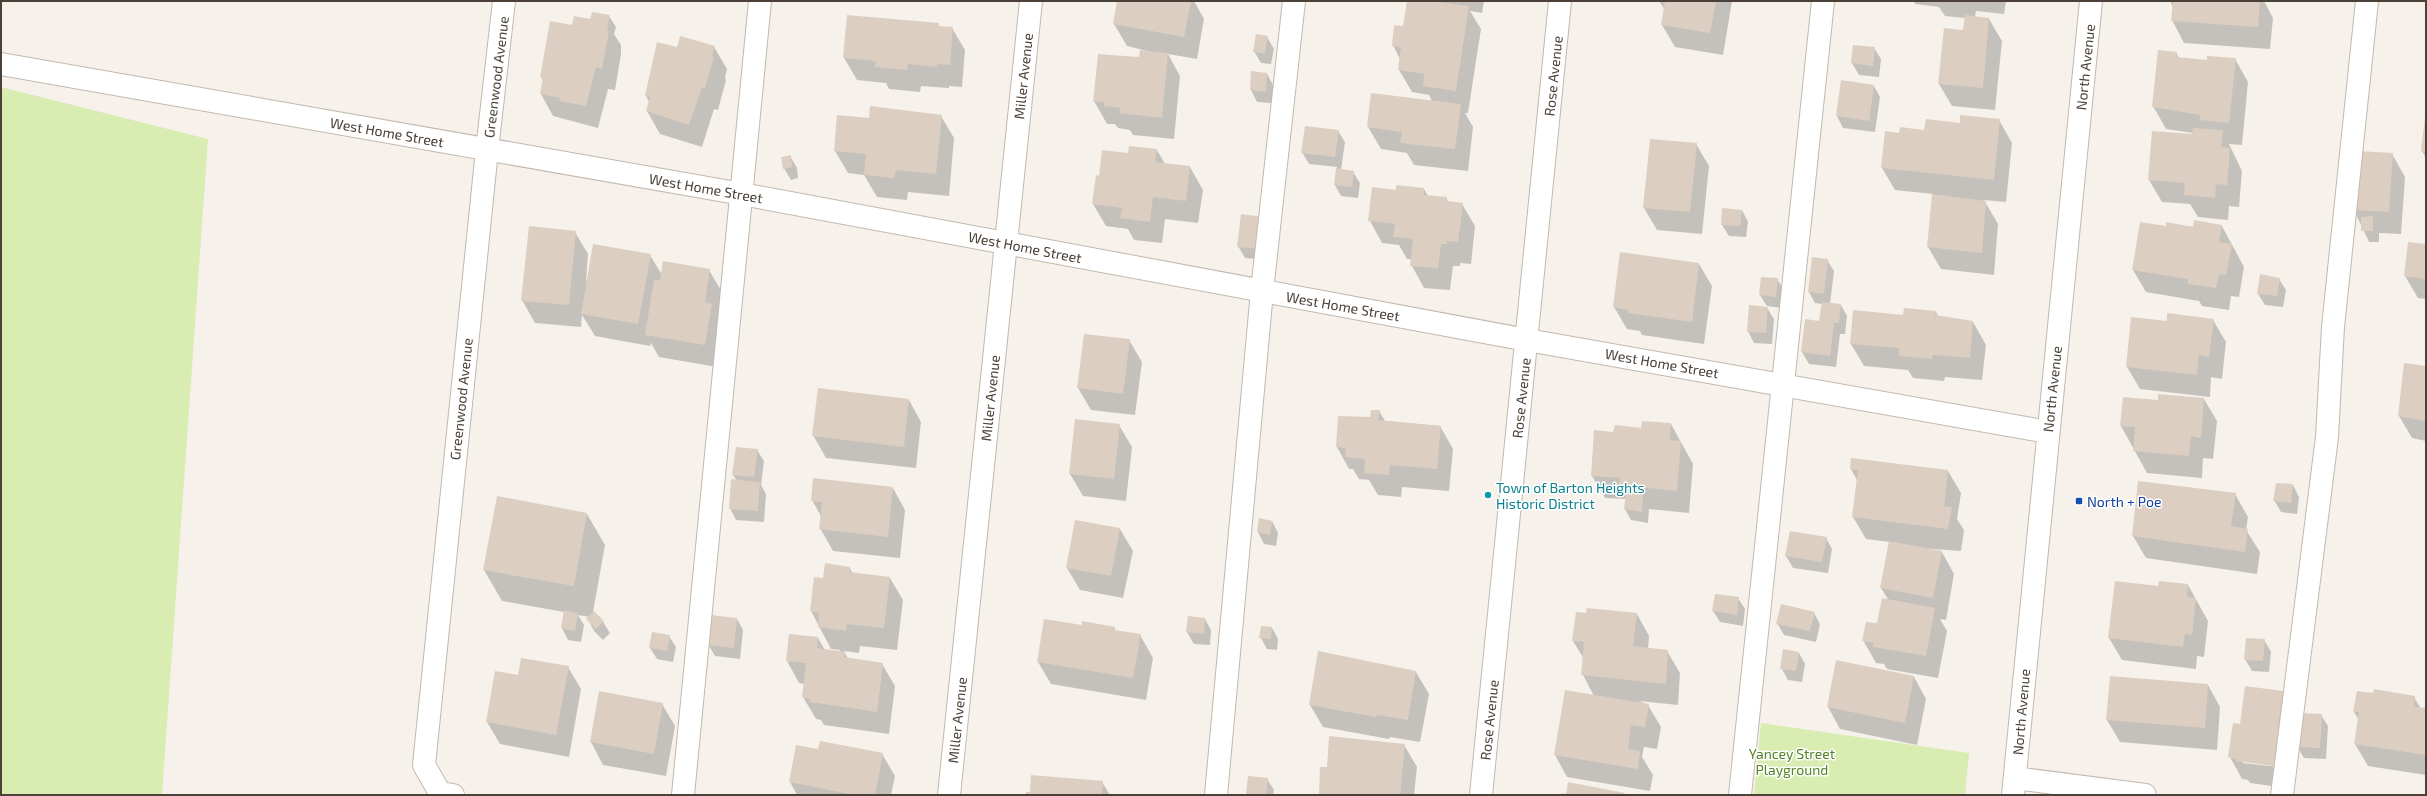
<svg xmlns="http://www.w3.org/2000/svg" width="2427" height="796" font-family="'Exo 2',sans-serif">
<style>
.green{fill:#d9ecb2}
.shadow{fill:#0003;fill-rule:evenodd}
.building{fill:#dccfc2}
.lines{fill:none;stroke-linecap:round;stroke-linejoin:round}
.service-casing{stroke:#c3b8ac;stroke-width:24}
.minor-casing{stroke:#c3b8ac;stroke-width:24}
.tertiary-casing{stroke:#c3b8ac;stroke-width:24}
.service{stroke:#fff;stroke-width:22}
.minor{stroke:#fff;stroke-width:22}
.tertiary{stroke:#fff;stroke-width:22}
.culture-dot{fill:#0f9aa8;stroke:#fff;stroke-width:1.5}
.transit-dot{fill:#1a4fb4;stroke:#fff;stroke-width:1.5}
.labels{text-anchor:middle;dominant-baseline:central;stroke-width:3;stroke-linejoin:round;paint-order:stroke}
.street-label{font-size:14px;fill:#4b4138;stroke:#fff}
.culture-label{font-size:14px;fill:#0d838f;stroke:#fff;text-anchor:start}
.transit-label{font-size:14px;fill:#164399;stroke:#fff;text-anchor:start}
.park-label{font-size:14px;fill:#548226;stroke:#fff}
</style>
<rect width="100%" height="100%" fill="#f6f1eb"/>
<path class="green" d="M1,87L208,139L162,795H1Z
M1761,723L1969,753L1965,795H1754Z"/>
<path class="shadow" d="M1118,1H1194L1204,19L1197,59L1168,54L1180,76L1174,139L1133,135L1130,130L1118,128L1115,124H1107L1094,101L1140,58L1151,52L1127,46L1114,24Z
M1408,1H1484L1482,13L1470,11L1481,29L1468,113H1465L1473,127L1468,171L1414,165L1407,153L1381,149L1368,127L1432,101L1429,95L1412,92L1399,70L1400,59L1393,45L1404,27Z
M1659,1H1732L1723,55L1675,47L1662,25L1665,10Z
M1914,1H2006L2004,14L1976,11L1975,17L1989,19L2002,41L1995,110L1952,106L1939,84L1964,31L1965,18L1945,16L1939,7L1915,4Z
M2170,1H2264L2273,18L2270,49L2184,43L2172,20L2173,7Z
M609,16L616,27L614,34L621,45V54L615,90L608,89L598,128L553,116L541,94L543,81L541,76L573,27Z
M938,24L940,27L952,28L965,50L962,87L949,86V88L921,86L920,92L889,89L886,83L857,80L844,58Z
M1267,37L1274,49L1271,64L1261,63L1254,51Z
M1854,46L1874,48L1881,59L1879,77L1859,75L1852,63Z
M714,47L727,69L725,77L726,80L718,110L714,109L702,147L660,134L647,111L649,102L646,96L678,48Z
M2176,53L2179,58L2208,61L2235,59L2248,82L2242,145L2229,144L2242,171L2239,207L2229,206L2228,220L2198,217L2190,204L2162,202L2149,180L2193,135V133L2166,129L2153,106Z
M1252,72L1267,74L1273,85L1272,103L1257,102L1251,90Z
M1842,81L1874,86L1880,97L1875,132L1843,128L1837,116Z
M941,116L954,138L949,196L908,192L907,200L877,197L864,175L848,173L835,151L870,119Z
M2426,117V158L2422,151Z
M1999,120L2012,143L2006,202L1984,200L1998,224L1994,275L1941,269L1928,247L1933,194L1895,190L1882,168L1886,132L1900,134Z
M1338,131L1345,142L1341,170L1353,172L1360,183L1358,198L1341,196L1335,185L1337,167L1309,164L1302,152Z
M1696,144L1709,166L1702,234L1657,230L1644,208Z
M1157,150L1165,164L1190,167L1203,190L1198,223L1165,219L1162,243L1134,240L1128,229L1106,226L1093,204L1097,176L1100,177L1129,154Z
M2392,154L2405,177L2401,234L2379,233V242H2369L2354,210Z
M790,156L797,168L798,178L791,180L784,168Z
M1424,189L1428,196L1446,198L1449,202L1462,204L1475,226L1471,264L1460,263V266H1453L1450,290L1424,288L1412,266V259H1407L1399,245L1382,243L1370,221L1397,191Z
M1742,210L1748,222L1746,237L1729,236L1722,225Z
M1242,215L1266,260L1245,258L1238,246Z
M2222,226L2244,267L2239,297L2231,296L2229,310L2202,306L2199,301L2146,292L2133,270L2166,227Z
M575,232L588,254L586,281L650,255L662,275L709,270L722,292L717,367L659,357L651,343L650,346L595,336L582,315L581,327L535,323L522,300Z
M2426,245V299L2418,298L2405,276Z
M1827,260L1834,271L1830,304L1841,305L1847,316L1845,334H1840L1836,367L1809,364L1802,352L1806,321L1820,322L1822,304L1815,303L1809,292Z
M1699,264L1712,286L1704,344L1642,335L1640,331L1627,329L1614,307Z
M1777,279L1784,290L1782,308L1767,306L1760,295Z
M2279,279L2286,290L2283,307L2265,305L2258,294Z
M1767,308L1774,319L1772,344L1754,343L1748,331Z
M1936,312L1938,316L1973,322L1986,345L1982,380L1945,377L1944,381L1913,378L1908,370L1864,366L1851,344L1904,316Z
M2213,320L2226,342L2222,379L2211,377L2210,397L2140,389L2127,367L2168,322Z
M1129,340L1142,362L1135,415L1091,410L1078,388Z
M2426,367V441L2412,438L2399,416Z
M2204,399L2217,421L2213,459L2203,458L2202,478L2147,473L2121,426L2159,401Z
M909,400L921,422L916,468L826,458L813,435Z
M1379,411L1385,421L1440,426L1453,449L1449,491L1402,487L1401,497L1378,495L1369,480L1359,479L1353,469H1349L1337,447Z
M1076,421L1119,425L1132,447L1126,501L1083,496L1070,474Z
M1671,424L1693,464L1689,513L1649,509L1648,523L1631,520L1625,509L1626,499L1605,498L1592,476L1614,433Z
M757,450L764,461L761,485L766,494L764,522L736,520L730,508L737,481L733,475Z
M1851,469L1948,471L1961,493L1957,519L1964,530L1961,551L1920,548L1942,552L1954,574L1946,620L1940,619L1947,631L1938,678L1887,669L1884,664L1876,663L1863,640L1878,625L1889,601L1881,588L1890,542L1866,539L1853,517L1857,480Z
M2139,483L2235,494L2248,517L2246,530L2260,552L2257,574L2146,558L2133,536Z
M2293,485L2299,497L2297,514L2281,512L2274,500Z
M893,488L905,510L900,558L833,551L820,528L821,516L812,500Z
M498,497L587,514L605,545L593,612L603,622L610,633L603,640L594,631L588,619L590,617L578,615L584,625L581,642L568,640L562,628L564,612L502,601L484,570Z
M1259,519L1272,521L1278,533L1276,546L1264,544L1258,532Z
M1076,521L1120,529L1133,551L1123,598L1080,590L1067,568Z
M1790,532L1826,538L1832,549L1828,573L1793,568L1786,556Z
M850,568L853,574L890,578L903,600L897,650L860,646L859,653L844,651L848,659L882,664L895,686L889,734L824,725L821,720L816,719L803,697L804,684L799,683L787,661L818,638L825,650L839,652L840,650L831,649L811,611L824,580Z
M2188,585L2208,621L2204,657L2197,656L2196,669L2122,660L2109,638L2159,587Z
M1738,598L1745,609L1743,626L1720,622L1713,611Z
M1814,613L1820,624L1816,642L1784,635L1777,623Z
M1637,614L1649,636L1648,649L1667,651L1680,673L1678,705L1639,701L1648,705L1661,727L1657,749L1644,747L1642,757L1653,775L1650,791L1567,777L1555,755L1594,696L1583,675L1584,659L1573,641Z
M1189,617L1205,619L1211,630L1210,645L1194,644L1187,632Z
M737,619L743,630L740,659L715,656L708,644Z
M1083,626L1114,628L1116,631L1140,635L1153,658L1146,700L1051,684L1038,662Z
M1272,628L1278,639L1277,650L1267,649L1261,638Z
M669,636L676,647L673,662L657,659L650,648Z
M2264,640L2271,652L2269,672L2252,671L2245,659Z
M1799,653L1805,664L1802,682L1788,680L1782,669Z
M568,667L581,689L569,757L500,744L487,722L519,676Z
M1416,672L1429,694L1420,742L1390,737L1389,739L1323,727L1310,705Z
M1914,677L1926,699L1917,745L1840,729L1828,707Z
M2208,685L2220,707L2217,750L2120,742L2107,720Z
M600,692L662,704L675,726L666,776L603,765L591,742Z
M2283,692L2296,714L2286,788L2250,783L2248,780L2242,779L2230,757L2240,725ZM2243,761L2279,765V767L2243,763Z
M2414,697L2421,709H2426V775L2368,766L2355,744L2359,720L2354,712Z
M2321,715L2328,726L2326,759L2304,758L2297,746Z
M1404,745L1417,767L1414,795H1320L1328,768Z
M819,750L882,754L895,776L891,795H797L790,782Z
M1267,779L1274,790L1273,795H1248L1247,793Z
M1102,782L1110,795H1027Z"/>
<path class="building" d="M1117,1H1191L1184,37L1113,24Z
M1407,1H1433L1469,6L1456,91L1423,86L1424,74L1398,70L1401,47L1392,46L1394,25L1403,26Z
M1665,1H1716L1710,33L1661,25Z
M2173,1H2260L2258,27L2171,21Z
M592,12L610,15L607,31H609L602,69L596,67L586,106L559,101L560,98L540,94L543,77H540L550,21L572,25L574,16L590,19Z
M847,15L939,23V26L953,27L950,65L937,64V67L908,64L907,70L875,67L876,61L843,58Z
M1965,15L1989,18L1983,88L1938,84L1944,28L1963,30Z
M1256,34L1268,36L1265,53L1253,52Z
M680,36L715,46L712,56L714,57L705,88L702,87L689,125L646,111L650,97L645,96L657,42L677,47Z
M1853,45L1875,47L1873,66L1851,63Z
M1140,50L1168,53L1162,118L1119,113L1120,108L1104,106V102H1093L1098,54L1139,57Z
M2158,50L2177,52L2176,57L2207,60V56L2236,58L2229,123L2200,120V115L2152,107Z
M1251,71L1267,73L1266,92L1250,90Z
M1841,80L1874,85L1869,121L1836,116Z
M1371,93L1461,104L1455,149L1400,143L1402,132L1367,127Z
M870,106L942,115L936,174L896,170L894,178L864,175L866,154L834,151L837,115L869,118Z
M1960,115L2000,119L1994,180L1881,168L1885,131L1899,133L1900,127L1924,130L1926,119L1960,123Z
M2425,117H2426V152L2421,151Z
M1305,126L1339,130L1335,157L1301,153Z
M2193,128L2223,130L2221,147L2230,148L2227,185L2216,184L2215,198L2184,195L2185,183L2148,180L2152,131L2192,134Z
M1650,139L1697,143L1690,212L1643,208Z
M1129,146L1157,149L1155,162L1190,166L1186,201L1153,197L1150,222L1120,218L1122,208L1092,204L1096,175L1099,176L1102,150L1128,153Z
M2357,151L2393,153L2389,212L2353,210Z
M791,155L792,167L783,169L781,157Z
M1336,168L1354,171L1352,187L1334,185Z
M1396,185L1424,188V195L1447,197L1446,201L1463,203L1458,242L1447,241V244H1441L1438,268L1410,266L1413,239L1393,237L1395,224L1368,221L1372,187L1396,190Z
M1932,194L1986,201L1982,253L1927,247Z
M1722,208L1742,210L1740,226L1721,225Z
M1241,214L1264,217L1260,249L1237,247Z
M2373,216V231H2361V217Z
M2194,220L2222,225L2219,242L2232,244L2226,275L2219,274L2216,288L2188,284V279L2132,270L2140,222L2166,226V222L2193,227Z
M529,226L576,231L569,305L521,301Z
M2408,242L2426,244V279L2404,276Z
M593,244L651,254L638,324L581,314Z
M1620,252L1699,263L1692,322L1628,313V310L1613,307Z
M1812,257L1828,259L1824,294L1808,292Z
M663,261L710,269L705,302L712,304L705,345L645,335L654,280H660Z
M2260,274L2280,278L2277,296L2257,294Z
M1761,277L1778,278L1776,297L1759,295Z
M1822,302L1841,304L1839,323H1834L1830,356L1801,352L1805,319L1819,321Z
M1749,305L1768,307L1766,333L1747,332Z
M1904,308L1936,311L1935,315L1973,321L1970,358L1933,355L1932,359L1899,356V348L1850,344L1853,310L1903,315Z
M2167,313L2214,319L2209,357L2199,355L2197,375L2126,367L2131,317L2167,321Z
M1084,334L1130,339L1123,394L1077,388Z
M2404,363L2426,366V421L2398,416Z
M818,388L909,399L904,447L812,436Z
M2158,394L2204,398L2201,438L2191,436L2189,456L2133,451L2135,427L2120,426L2123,397L2158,400Z
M1371,410H1380L1378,420L1441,426L1437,469L1390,465L1389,475L1364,473L1365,459L1345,457L1346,448L1336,447L1338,416L1370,417Z
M1075,419L1120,424L1114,479L1069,474Z
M1642,421L1671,423L1670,440L1681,441L1677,491L1619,485L1620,478L1591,476L1594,430L1613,432L1615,425L1641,428Z
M736,447L758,449L754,477L732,475Z
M1851,458L1948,470L1944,506L1952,507L1948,529L1852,517L1858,470L1850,469Z
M813,478L893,487L888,537L819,529L822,502L811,501Z
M731,479L760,482L758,511L729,509Z
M2138,481L2236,493L2231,526L2248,529L2245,552L2132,536Z
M2276,483L2293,484L2291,503L2273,501Z
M1626,493L1643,495L1642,512L1624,509Z
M497,496L587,513L574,586L483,570Z
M1259,518L1272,521L1270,535L1257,532Z
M1075,520L1120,528L1111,576L1066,568Z
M1790,531L1827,537L1822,562L1785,556Z
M1889,541L1942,551L1933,598L1880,588Z
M825,563L850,567V572L890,577L884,628L847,624L846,631L818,627L819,613L810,611L814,577L823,578Z
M2115,581L2158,586L2159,581L2188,584L2187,597L2196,598L2192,635L2185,634L2183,647L2108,638Z
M1715,594L1739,597L1737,615L1712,611Z
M1882,598L1935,608L1926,656L1873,647L1874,643L1862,641L1866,622L1877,623Z
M1781,604L1815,612L1810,631L1776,624Z
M1587,608L1637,613L1633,646L1668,650L1666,684L1581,675L1584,642L1572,641L1576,612L1586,613Z
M564,610L578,613L575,631L561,628Z
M594,611L604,621L596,629L586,619Z
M711,615L737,618L734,648L707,645Z
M1188,616L1205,618L1204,634L1186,632Z
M1044,619L1082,625V621L1115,627L1114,630L1141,634L1133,678L1037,662Z
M1261,626L1272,627L1271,639L1259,638Z
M652,632L670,635L667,651L649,648Z
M789,634L818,637L817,648L845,652L844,657L883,663L877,712L810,702V699L802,697L806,663L786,661Z
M2246,638L2265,639L2263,661L2244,660Z
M1783,649L1799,652L1796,671L1780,669Z
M1318,651L1416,671L1408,720L1377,715L1376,717L1309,705Z
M521,658L569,666L556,735L486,722L495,671L518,675Z
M1836,660L1914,676L1905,723L1827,707Z
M2110,676L2208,684L2205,728L2106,720Z
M2245,686L2283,691L2274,766L2236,761V759L2228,757L2233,723L2240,724Z
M2374,689L2415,696L2414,707L2426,708V755L2354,744L2359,712H2353L2357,691L2373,693Z
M1565,690L1649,704L1645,727L1631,725L1628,749L1640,751L1638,769L1554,755Z
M599,691L663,703L654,754L590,742Z
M2301,713L2322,714L2320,748L2296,747Z
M1329,736L1405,744L1400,795H1319L1320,767H1327Z
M820,741L883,753L875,795H855L789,782L796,745L818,749Z
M1031,775L1103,781L1102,795H1026V792H1030Z
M1248,776L1268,778L1266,795L1246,794Z
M1568,782L1625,793L1624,795H1562V793L1566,794Z"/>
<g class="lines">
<g class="service-casing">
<path id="service" d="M683,795L760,1
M1216,795L1262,291L1294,1
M1740,795L1823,1
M2282,795L2327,437L2333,327L2367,1"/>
</g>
<g class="minor-casing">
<path id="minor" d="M1,64L742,194L1527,340L2048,432
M453,795L440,793L424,765L487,150L504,1
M949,795L1031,1
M1481,795L1560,1"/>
</g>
<g class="tertiary-casing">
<path id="tertiary" d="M2015,778L2145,795
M2013,795L2091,1"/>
</g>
<use href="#service" class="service"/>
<use href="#minor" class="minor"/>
<use href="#tertiary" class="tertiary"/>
</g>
<circle class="culture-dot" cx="1488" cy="495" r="4"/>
<rect class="transit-dot" x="2075" y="497" width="8" height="8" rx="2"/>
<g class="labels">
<g class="street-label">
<text transform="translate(2085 67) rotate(-84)">North Avenue</text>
<text transform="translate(1023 76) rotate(-84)">Miller Avenue</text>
<text transform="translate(1553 76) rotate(-84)">Rose Avenue</text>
<text transform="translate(496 77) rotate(-83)">Greenwood Avenue</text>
<text transform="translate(387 132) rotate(10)">West Home Street</text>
<text transform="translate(706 188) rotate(10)">West Home Street</text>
<text transform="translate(1025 247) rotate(11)">West Home Street</text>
<text transform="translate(1343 306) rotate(10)">West Home Street</text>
<text transform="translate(1662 363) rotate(10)">West Home Street</text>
<text transform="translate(2052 389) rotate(-84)">North Avenue</text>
<text transform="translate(990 398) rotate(-84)">Miller Avenue</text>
<text transform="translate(1521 398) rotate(-84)">Rose Avenue</text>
<text transform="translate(461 399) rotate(-84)">Greenwood Avenue</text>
<text transform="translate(2021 712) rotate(-85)">North Avenue</text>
<text transform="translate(957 720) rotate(-84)">Miller Avenue</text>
<text transform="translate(1489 720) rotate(-84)">Rose Avenue</text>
</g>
<g class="culture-label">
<text x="1496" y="487">Town of Barton Heights<tspan x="1496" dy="16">Historic District</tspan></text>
</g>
<g class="transit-label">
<text x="2087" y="501">North + Poe</text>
</g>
<g class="park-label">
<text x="1792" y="753">Yancey Street<tspan x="1792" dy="16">Playground</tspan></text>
</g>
</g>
<rect width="2427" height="796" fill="none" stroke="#4b4138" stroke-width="4"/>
</svg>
